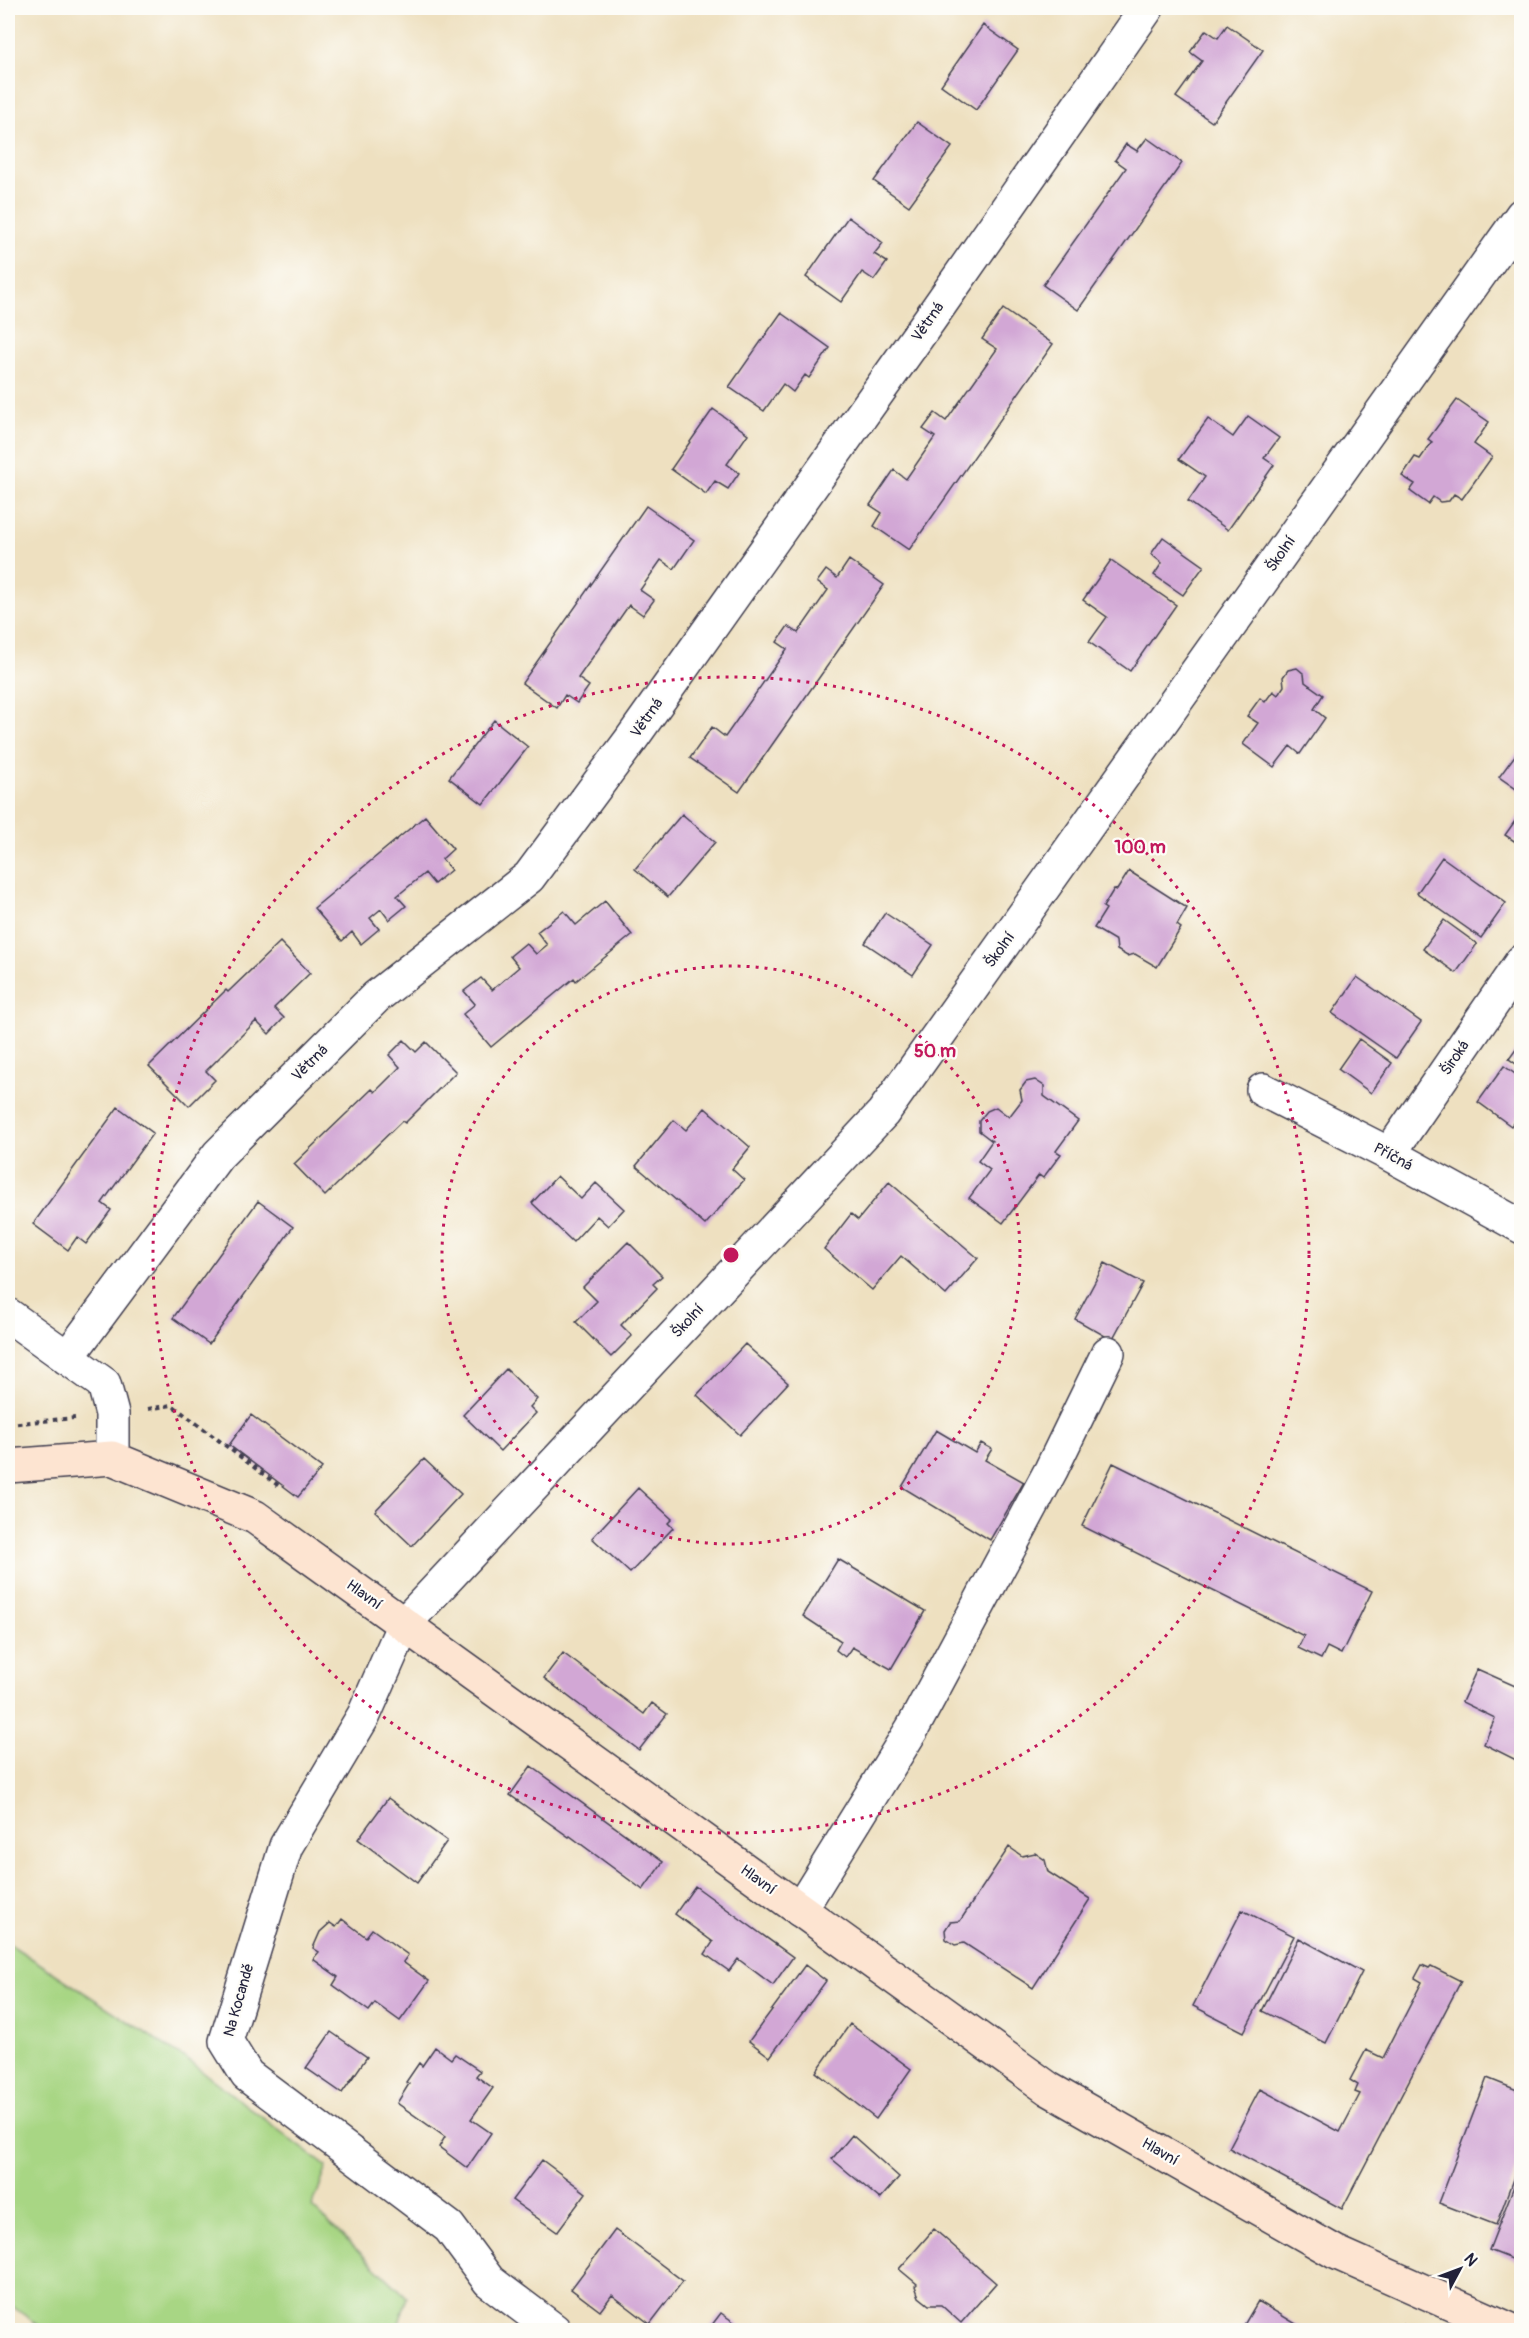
<svg xmlns="http://www.w3.org/2000/svg" width="1529" height="2338" font-family="Pangolin,sans-serif">
<style>
.green{fill:#a8d684;stroke:#657c60;stroke-width:1.5}
.building{fill:#d2a7d5}
.lines{fill:none;stroke-linecap:round;stroke-linejoin:round}
.street-casing{stroke:#413e4f;stroke-width:36}
.secondary-casing{stroke:#413e4f;stroke-width:36}
.path{stroke:#413e4f;stroke-width:4;stroke-dasharray:4.5 4.5;stroke-linecap:butt}
.street{stroke:#fff;stroke-width:33}
.secondary{stroke:#fde4d1;stroke-width:33}
.ring{fill:none;stroke:#c2185b;stroke-width:3;stroke-dasharray:3 6}
.labels{text-anchor:middle;dominant-baseline:central;stroke-width:4.5;stroke-linejoin:round;paint-order:stroke}
.street-label{font-size:15px;fill:#22223b;stroke:#fdfcf7}
.centre{fill:#c2185b;stroke:#fdfcf7;stroke-width:3}
.ring-label{font-size:18px;text-anchor:middle;font-weight:bold;fill:#c2185b;stroke:#fdfcf7;stroke-width:4.5;stroke-linejoin:round;paint-order:stroke}
</style>
<rect width="100%" height="100%" fill="#fdfcf7"/>
<filter id="ink" filterUnits="userSpaceOnUse"><feTurbulence type="fractalNoise" baseFrequency=".0167" numOctaves="2"/><feDisplacementMap in="SourceGraphic" scale="12" xChannelSelector="R" yChannelSelector="G"/><feConvolveMatrix kernelMatrix="1 2 1 2 8 2 1 2 1" color-interpolation-filters="sRGB"/></filter>
<filter id="wash" filterUnits="userSpaceOnUse"><feTurbulence type="fractalNoise" baseFrequency=".008" numOctaves="4" result="noise"/><feDisplacementMap in="SourceGraphic" scale="24" xChannelSelector="R" yChannelSelector="G"/><feGaussianBlur stdDeviation="1.35" result="paint"/><feColorMatrix in="noise" values="0 0 0 0 0 0 0 0 0 0 0 0 0 0 0 0 0 1.4 0 .05"/><feComposite in="paint" operator="in"/></filter>
<g filter="url(#wash)">
<rect width="100%" height="100%" fill="#eee0c0"/>
<path class="green" d="M8,1943L183,2057L327,2167L312,2207L407,2297L397,2330H45L8,2303Z"/>
<g id="blocks">
<path class="building" d="M983,25L1018,50L976,110L941,85Z
M1227,25L1263,50L1212,122L1176,97L1202,61L1190,52L1206,30L1218,38Z
M917,122L952,147L909,206L874,181Z
M1147,138L1182,163L1078,310L1043,285L1126,168L1115,160L1126,144L1137,151Z
M848,217L883,243L874,254L887,262L874,280L862,272L841,302L806,277Z
M1003,309L1053,344L909,550L874,526L882,513L870,505L894,470L906,479L935,437L923,429L935,413L946,421L997,349L982,339Z
M781,313L830,348L809,378L805,375L793,392L783,384L764,411L729,387Z
M1457,400L1489,422L1474,444L1492,457L1462,499L1454,494L1449,501L1440,502L1433,497L1428,504L1410,491L1415,484L1402,476L1415,457L1420,459L1432,442L1428,439Z
M713,409L748,434L727,464L739,473L728,489L715,481L706,494L671,469Z
M1248,416L1279,438L1264,458L1274,465L1228,530L1188,501L1205,477L1179,459L1208,419L1233,437Z
M646,506L694,540L674,569L661,560L640,590L654,600L643,615L629,605L578,678L589,686L577,703L565,695L557,708L522,683Z
M1163,537L1204,566L1183,595L1154,575L1162,563L1151,554Z
M849,560L884,585L739,792L690,758L712,727L725,737L787,649L777,642L788,626L798,633L828,590L817,582L826,570L837,578Z
M1111,560L1176,605L1130,671L1089,642L1107,617L1083,600Z
M1297,668L1304,674L1305,682L1323,695L1314,709L1325,718L1300,754L1290,746L1274,767L1243,744L1258,723L1247,716L1260,698L1265,702L1273,691L1278,695L1284,686L1283,677L1288,670Z
M494,720L528,747L483,804L449,778Z
M1522,746V793L1499,777Z
M1522,811V846L1505,835Z
M682,814L715,842L668,897L635,869Z
M425,816L453,849L442,859L451,870L434,884L425,873L397,896L406,906L389,920L381,909L370,918L379,929L361,944L352,932L342,941L314,908Z
M1442,857L1506,903L1481,938L1417,893Z
M1129,871L1187,908L1177,925L1181,928L1157,967L1135,954L1127,956L1117,950L1116,941L1094,928L1106,909L1103,907L1114,889L1117,890Z
M605,901L632,935L576,981L574,978L491,1047L463,1014L475,1004L464,991L481,978L492,990L519,967L510,956L526,943L536,954L547,945L537,932L564,911L576,925Z
M885,913L933,945L913,975L865,943Z
M1444,920L1477,944L1456,973L1423,949Z
M280,942L310,973L274,1008L284,1018L269,1034L256,1021L206,1071L215,1080L189,1106L149,1066L226,990L228,992Z
M1357,977L1421,1022L1396,1058L1332,1013Z
M1359,1039L1392,1063L1371,1093L1338,1069Z
M404,1040L416,1052L426,1042L456,1072L405,1123L402,1121L325,1196L294,1164L372,1089L375,1092L400,1067L389,1055Z
M1522,1041V1068L1509,1059Z
M1504,1066L1522,1079V1111L1511,1126L1478,1102Z
M1035,1080L1044,1086V1096L1078,1121L1056,1151L1061,1154L1043,1178L1039,1175L1003,1223L969,1198L990,1170L978,1161L992,1141L979,1131V1121L987,1111L996,1107L1009,1117L1022,1100L1020,1090L1026,1082Z
M118,1107L153,1133L102,1203L111,1210L86,1244L77,1237L68,1250L33,1224Z
M705,1108L750,1147L732,1169L744,1180L705,1225L636,1166L674,1120L686,1130Z
M557,1176L581,1199L596,1183L624,1209L608,1226L597,1216L573,1242L532,1203Z
M889,1182L978,1258L946,1295L901,1256L872,1290L824,1249L851,1214L858,1220Z
M258,1201L293,1227L209,1344L173,1318Z
M628,1242L662,1276L653,1284L657,1288L621,1325L632,1336L611,1357L576,1322L597,1301L583,1287Z
M1105,1263L1143,1283L1112,1340L1075,1319Z
M745,1344L788,1383L740,1435L697,1395Z
M506,1369L537,1399L530,1407L536,1413L500,1451L463,1415Z
M251,1415L322,1468L298,1497L229,1445Z
M936,1430L975,1453L981,1443L992,1449L985,1460L1024,1482L990,1540L902,1487Z
M424,1459L461,1494L412,1546L375,1511Z
M1113,1463L1372,1591L1341,1654L1327,1647L1321,1659L1298,1648L1304,1636L1082,1526Z
M638,1488L672,1519L668,1523L673,1528L630,1573L592,1538Z
M838,1559L925,1611L891,1669L852,1647L845,1657L836,1650L841,1641L803,1616Z
M563,1653L644,1714L652,1703L667,1714L639,1750L544,1678Z
M1477,1669L1522,1689V1749L1516,1760L1484,1744L1495,1718L1462,1702Z
M531,1766L663,1862L643,1890L570,1836L569,1837L510,1795Z
M388,1798L447,1841L417,1883L358,1839Z
M1009,1847L1022,1856L1035,1853L1045,1860L1048,1872L1090,1899L1033,1988L964,1943L955,1945L946,1939L945,1930L950,1922L960,1921Z
M695,1886L793,1957L773,1985L738,1959L729,1971L705,1954L713,1942L675,1914Z
M1242,1910L1294,1936L1244,2032L1193,2006Z
M342,1919L366,1937L372,1929L408,1955L403,1962L429,1981L400,2021L375,2003L369,2011L333,1985L338,1977L313,1959L319,1952L313,1948L320,1932L330,1923L336,1927Z
M1299,1938L1362,1972L1326,2043L1262,2011Z
M805,1965L826,1981L770,2057L749,2041Z
M1422,1965L1429,1968L1431,1966L1461,1981L1342,2209L1229,2148L1260,2089L1340,2132L1360,2094L1355,2092L1358,2085L1350,2080L1366,2050L1383,2058L1422,1982L1415,1978Z
M850,2024L911,2069L876,2119L816,2072Z
M331,2032L367,2057L342,2093L306,2068Z
M435,2047L451,2059L455,2054L480,2071L476,2076L493,2088L471,2119L491,2133L467,2168L439,2147L445,2137L397,2103L409,2084L406,2082L419,2063L422,2066Z
M1487,2078L1522,2092V2155L1496,2225L1439,2203Z
M852,2135L899,2177L880,2199L832,2159Z
M542,2160L586,2193L557,2232L512,2200Z
M1521,2168H1522V2263L1489,2250Z
M934,2229L996,2283L961,2323L941,2305H929L919,2297L915,2286L917,2284L899,2269Z
M615,2230L683,2281L650,2324L612,2295L600,2311L571,2289Z
M1258,2301L1306,2330H1241Z
M721,2313L745,2330H708Z
M1401,2324L1416,2330H1398Z"/>
</g>
</g>
<g filter="url(#ink)">
<use href="#blocks" fill-opacity="0" stroke="#413e4f" stroke-width="1.5"/>
<g class="lines">
<g class="street-casing">
<path id="street" d="M1263,1090L1389,1154L1522,1227
M1389,1154L1522,961
M8,1315L104,1384L112,1414V1458
M67,1358L218,1155L376,997L529,877L630,741L930,319L1147,8
M800,1910L912,1729L1051,1470L1108,1353
M554,2330L489,2281L449,2227L247,2075L226,2041L286,1846L364,1715L404,1624L883,1113L1522,215"/>
</g>
<g class="secondary-casing">
<path id="secondary" d="M8,1466L112,1458L255,1517L1049,2089L1335,2252L1511,2330"/>
</g>
<path class="path" d="M148,1409L172,1405L279,1486
M8,1424L75,1418"/>
<use href="#street" class="street"/>
<use href="#secondary" class="secondary"/>
</g>
</g>
<g class="ring">
<circle cx="731" cy="1255" r="289"/>
<circle cx="731" cy="1255" r="578"/>
</g>
<g class="labels">
<g class="street-label">
<text transform="translate(928 322) rotate(-55)">Větrná</text>
<text transform="translate(1281 554) rotate(-55)">Školní</text>
<text transform="translate(647 718) rotate(-55)">Větrná</text>
<text transform="translate(1000 950) rotate(-54)">Školní</text>
<text transform="translate(1455 1058) rotate(-56)">Široká</text>
<text transform="translate(310 1063) rotate(-45)">Větrná</text>
<text transform="translate(1393 1157) rotate(28)">Příčná</text>
<text transform="translate(688 1321) rotate(-47)">Školní</text>
<text transform="translate(364 1595) rotate(36)">Hlavní</text>
<text transform="translate(758 1880) rotate(36)">Hlavní</text>
<text transform="translate(239 2000) rotate(-74)">Na Kocandě</text>
<text transform="translate(1160 2152) rotate(30)">Hlavní</text>
</g>
</g>
<circle cx="731" cy="1255" r="9" class="centre"/>
<g class="ring-label">
<text x="1140" y="853">100 m</text>
<text x="935" y="1057">50 m</text>
</g>
<rect width="1529" height="2338" fill="none" stroke="#fdfcf7" stroke-width="30"/>
<g transform="translate(1460 2269) rotate(49)" stroke="#fdfcf7" stroke-width="4.5" paint-order="stroke">
<path d="M0-4.5L10 22L0 15L-10 22Z" fill="#22223b"/>
<text y="-9" font-size="16" font-weight="bold" text-anchor="middle" fill="#22223b">N</text>
</g>
</svg>
